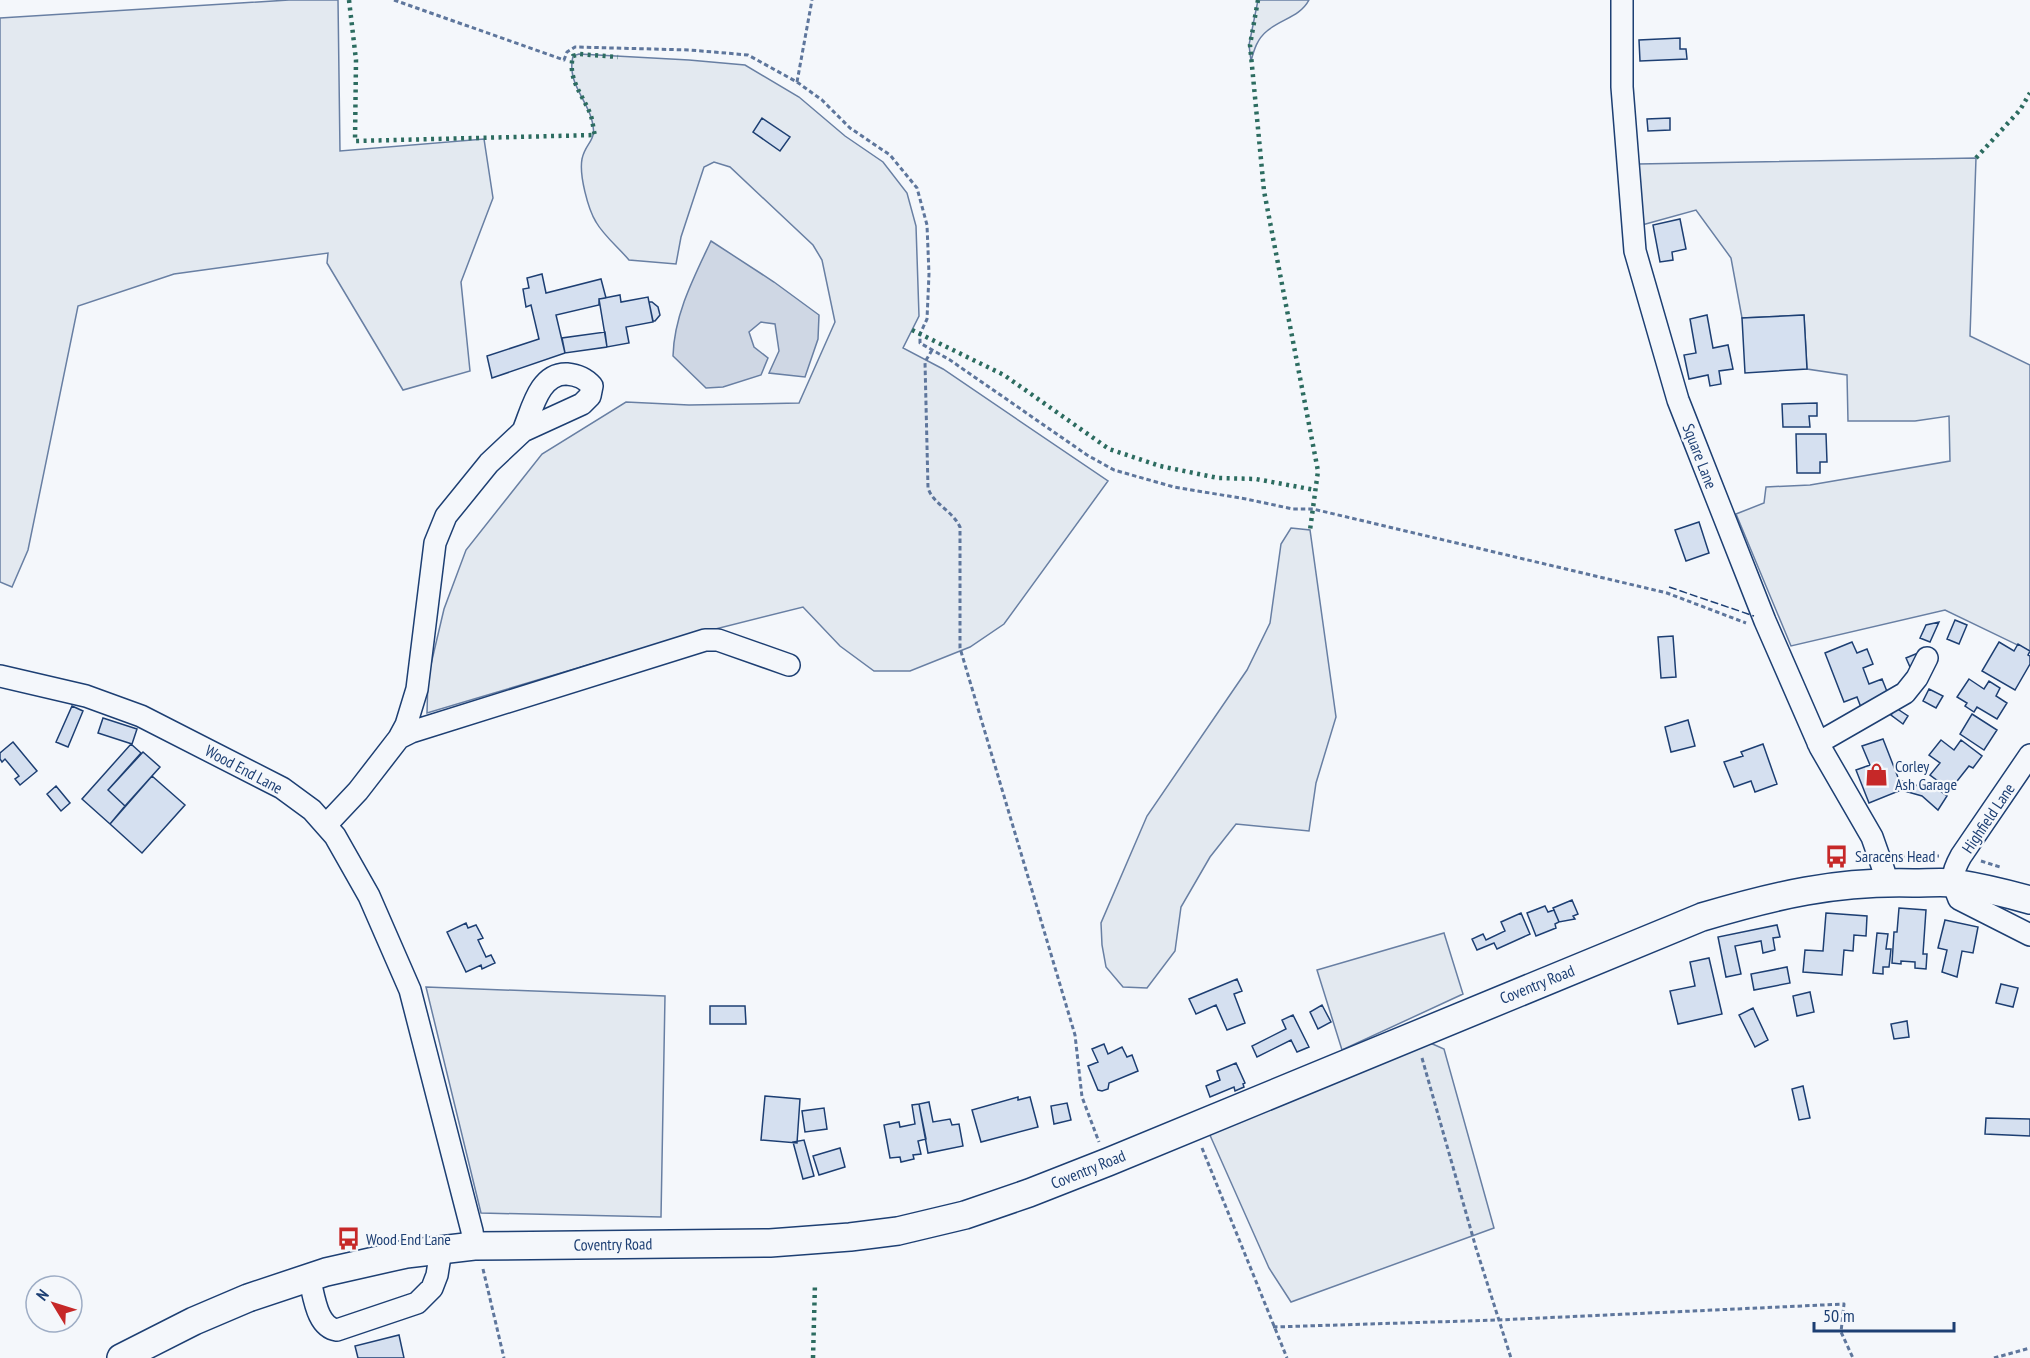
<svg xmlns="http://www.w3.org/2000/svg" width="2030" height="1358" font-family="'PT Sans Narrow',sans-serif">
<rect width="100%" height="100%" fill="#f4f7fb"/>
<path fill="#e3e9f0" stroke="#687fa3" stroke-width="1.5" d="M289 0H338L340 151 484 139 493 198 461 282 470 371 403 390 327 263 328 253 174 274 78 306 28 550 12 587 0 582V18Z
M1258 0H1309C1300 17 1281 19 1267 31 1257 39 1254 50 1251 61L1249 45Z
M579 54 689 60 745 65 799 97 845 136 883 162 907 193 916 226 919 316 903 348 943 369 1108 481 1004 624 970 647 910 671H874L840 646 803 607 668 641 427 713 428 677 444 609 466 550 542 454 626 402 689 405 799 403 835 322 822 260 813 245 730 167 714 162 704 167 681 237 676 264 629 260C619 248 604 236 596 222 588 209 579 175 582 159 586 140 599 142 591 117 584 96 567 81 573 56Z
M1976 158 1970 336 2030 365V651L1945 610 1791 646 1736 514 1764 503 1766 487 1810 485 1950 461 1949 416 1915 421H1848L1847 375 1807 369 1804 315 1742 318 1731 258 1696 210 1642 225 1638 164Z
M1291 528 1310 530 1336 717 1316 783 1309 831 1236 824 1210 857 1181 907 1175 951 1147 988 1123 987 1106 967 1102 945 1101 923 1147 816 1247 670 1270 623 1281 544Z
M1444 933 1463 994 1342 1050 1317 970Z
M426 987 665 996 661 1217 481 1213Z
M1428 1042 1444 1049 1494 1228 1291 1302 1269 1268 1209 1133Z"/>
<path fill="#cfd7e4" stroke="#687fa3" stroke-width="1.5" d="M711 241 774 282 819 315 818 339 805 377 769 373 779 351 775 324 761 322 749 332 754 347 768 358 761 375 723 387 706 388 673 356C674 315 694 277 711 241Z"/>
<path fill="#d5e0f0" stroke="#1d3f73" stroke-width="1.5" d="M1680 38V49H1686L1687 59 1640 61 1639 40Z
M762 118 790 137 780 151 753 132Z
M1670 118V130L1648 131 1647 119Z
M1680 219 1686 249 1672 252 1673 260 1660 262 1653 225Z
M542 274 546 293 601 279 606 298 599 299V305L556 315 565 353 492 378 487 356 539 339 531 305 526 307 523 289 529 288 527 278Z
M620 295 621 302 648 297 653 322 626 327 629 343 607 347 599 299Z
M649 302H652L658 307 660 315 655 321H653Z
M1707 315 1713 348 1728 345 1733 369 1719 371 1721 384 1710 386 1708 375 1689 379 1684 355 1696 353 1690 319Z
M1804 315 1807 369 1745 373 1742 318Z
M605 332 607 347 565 353 562 338Z
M1817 403V416H1809L1810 427H1783L1782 404Z
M1796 434H1826L1827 462H1820V473H1797Z
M1699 522 1709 553 1686 561 1675 530Z
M1955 620 1967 625 1959 644 1947 639Z
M1939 622 1930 642 1920 638 1926 625Z
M1673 636 1676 677 1661 678 1658 637Z
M1852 642 1857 653 1867 649 1873 664 1863 668 1869 684 1882 679 1890 699 1862 710 1857 697 1844 702 1825 653Z
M1999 642 2014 651 2018 644 2030 651 2028 655 2030 656V664L2015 690 1982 671Z
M1918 653 1922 662 1910 667 1906 658Z
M1969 679 1984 689 1989 681 2000 688 1996 696 2007 703 1997 719 1977 707 1974 712 1965 706 1967 703 1957 697Z
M1929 689 1943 696 1936 708 1923 701Z
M72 706 83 711 68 747 56 742Z
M1896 708 1908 716 1903 724 1891 715Z
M1972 714 1997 730 1984 750 1960 734Z
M103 718 137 729 132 744 98 733Z
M1688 720 1695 746 1671 752 1665 727Z
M1883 739 1899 780 1922 787 1926 781 1947 796 1938 810 1922 796 1901 790 1869 803 1856 770 1870 765 1862 746Z
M1941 740 1954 750 1961 740 1982 756 1973 768 1969 766 1950 790 1930 775 1940 763 1929 755Z
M13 742 37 771 20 785 15 779 19 776 5 759 2 762 0 759V753Z
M131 744 141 753 108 790 125 806 110 824 82 799Z
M1763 744 1777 784 1755 792 1751 781 1734 787 1724 762 1743 756 1741 752Z
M143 752 160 767 125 806 108 790Z
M152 776 185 805 142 853 110 824Z
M56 786 70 803 61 811 47 794Z
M1572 900 1578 914 1573 916 1575 919 1559 922 1553 908Z
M1545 906 1548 912 1554 910 1559 922 1555 924 1556 928 1536 936 1527 913Z
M1899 908 1926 910 1923 954H1927L1926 969 1915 968V962L1901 961V964L1892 963 1894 932H1897Z
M1521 913 1530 934 1497 949 1494 943 1477 950 1472 939 1483 934 1486 940 1505 931 1501 922Z
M1826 913 1867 916 1866 936 1854 935 1853 951 1844 950 1842 975 1803 972 1805 950 1823 951Z
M1945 920 1978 927 1973 953 1962 951 1957 977 1942 972 1947 950 1938 948Z
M466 923 468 928 476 925 483 938 478 940 486 957 491 955 495 963 482 969 481 965 466 972 447 932Z
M1777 925 1780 937 1773 938 1775 950 1763 953 1761 941 1735 946 1741 974 1726 977 1718 937Z
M1877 933 1888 934 1886 949H1891L1889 967H1883V974L1873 973Z
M1709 958 1722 1014 1678 1024 1670 991 1695 986 1690 962Z
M1787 967 1790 983 1754 990 1751 974Z
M1237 979 1242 991 1234 994 1245 1023 1227 1030 1216 1005 1196 1014 1189 999Z
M2001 984 2018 988 2013 1007 1996 1003Z
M1810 992 1814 1012 1797 1016 1793 996Z
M1322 1005 1331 1022 1318 1029 1310 1012Z
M710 1006H745L746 1024H710Z
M1753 1008 1768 1040 1755 1047 1739 1015Z
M1293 1015 1309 1047 1297 1052 1291 1040 1257 1057 1252 1046 1286 1029 1282 1020Z
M1907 1021 1909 1037 1894 1039 1891 1024Z
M1104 1044 1108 1054 1122 1047 1127 1057 1132 1055 1138 1071 1109 1083 1108 1089 1102 1091 1098 1090 1088 1066 1098 1062 1092 1049Z
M1236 1063 1245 1083 1243 1084 1244 1087 1235 1091 1234 1087 1210 1097 1206 1086 1220 1080 1217 1071Z
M1803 1086 1810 1118 1799 1120 1792 1089Z
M765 1096 800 1099 797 1143 761 1140Z
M1018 1097V1100L1030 1097 1038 1127 981 1142 972 1110Z
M929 1102 933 1122 950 1119 952 1125 959 1124 963 1146 928 1153 919 1104Z
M1067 1103 1071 1120 1054 1124 1051 1106Z
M919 1104 926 1139 918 1141 921 1154 913 1155 914 1159 901 1162 900 1157 890 1158 884 1125 899 1122 900 1127 915 1124 912 1105Z
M824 1108 827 1129 805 1132 802 1111Z
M1986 1118 2030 1119V1136L1985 1134Z
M804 1140 814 1176 803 1179 793 1142Z
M840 1148 845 1167 819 1175 813 1156Z
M399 1335 404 1358H358L355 1346Z"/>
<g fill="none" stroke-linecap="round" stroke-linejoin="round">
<defs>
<path id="minor" d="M1622 0V87L1635 251 1678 400 1765 621 1820 747 1872 837 1884 871 1886 882
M0 676 86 696 141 716 282 788 312 810 335 836 369 896 410 990 472 1231 474 1246
M399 738 411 732 705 640H718L789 665
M1818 743 1905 693 1917 678 1927 658
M2030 755 1961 856C1951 874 1951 880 1959 899L2030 935
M326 825 358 791 399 738 406 725 417 689 435 543 446 516 489 463 523 431 582 404 590 396 592 386C585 378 578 375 567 374 539 373 532 410 523 431
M309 1277C314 1294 316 1327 337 1330L417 1303 432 1288 437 1275 441 1250"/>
<path id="major" d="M121 1358 194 1321 248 1298 326 1272 406 1254 474 1246 770 1243 850 1237 898 1231 965 1215 1029 1193 1108 1162 1702 917C1776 895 1836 881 1913 883 1927 883 1941 882 1954 883 1980 887 2005 893 2030 900"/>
</defs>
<use href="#minor" stroke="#1d3f73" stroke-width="24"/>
<use href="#major" stroke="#1d3f73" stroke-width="30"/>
<path stroke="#5e769c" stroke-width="3" stroke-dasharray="4.5 3" stroke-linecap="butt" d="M394 0 564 60 567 52 575 47 690 50 748 55 797 82 822 100 850 128 890 155 917 188 927 225 929 274 927 319 920 334V343L950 360 1087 455 1114 470 1174 487 1246 499 1293 509H1313L1667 593 1746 623
M797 82 812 0
M932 350 925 362 928 488C933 504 952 510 960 527V648L1075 1035 1082 1097 1099 1142
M1900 856H1939
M1981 861 2000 867
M1422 1058 1476 1248 1511 1358
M1202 1148 1287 1358
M483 1269 504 1358
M1273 1327 1498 1320 1844 1304 1841 1332 1853 1358
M1994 1358 2030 1348"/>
<use href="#minor" stroke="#f4f7fb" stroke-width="21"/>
<use href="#major" stroke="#f4f7fb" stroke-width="27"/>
<path stroke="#2c6c60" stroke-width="4.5" stroke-dasharray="3 4.5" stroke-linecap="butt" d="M349 0 356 60 355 141 595 135C593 129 593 122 591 116 584 96 567 80 573 56L579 54 618 57
M1258 0 1250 45 1264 191 1318 471 1310 530
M1976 158 2020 110 2030 93
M912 330 1004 375 1109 449 1160 466 1218 478 1256 479 1315 490
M813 1358 815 1283"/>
<path stroke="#1d3f73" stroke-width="1.5" stroke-dasharray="8 3" stroke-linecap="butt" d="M1669 587 1754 616"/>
</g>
<defs>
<symbol id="shop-bare" viewBox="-9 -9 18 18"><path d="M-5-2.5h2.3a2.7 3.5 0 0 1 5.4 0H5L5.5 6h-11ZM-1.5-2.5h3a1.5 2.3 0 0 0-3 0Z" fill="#c62828" stroke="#f4f7fb" stroke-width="2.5" paint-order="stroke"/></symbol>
<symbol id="bus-bare" viewBox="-9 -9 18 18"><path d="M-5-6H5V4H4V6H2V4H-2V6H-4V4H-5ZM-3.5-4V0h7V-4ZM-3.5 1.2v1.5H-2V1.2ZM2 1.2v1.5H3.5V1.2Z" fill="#c62828" stroke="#f4f7fb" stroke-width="2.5" paint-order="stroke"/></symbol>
</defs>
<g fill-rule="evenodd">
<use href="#shop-bare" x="1860" y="758" width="33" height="33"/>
<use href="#bus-bare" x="1820" y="840" width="33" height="33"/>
<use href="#bus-bare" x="332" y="1222" width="33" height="33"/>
</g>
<g text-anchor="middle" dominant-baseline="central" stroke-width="4.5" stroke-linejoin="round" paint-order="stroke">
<g font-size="16" fill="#1d3f73" stroke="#f4f7fb">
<text transform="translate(1700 456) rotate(69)">Square Lane</text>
<text transform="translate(244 769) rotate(28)">Wood End Lane</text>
<text transform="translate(1988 818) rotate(-56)">Highfield Lane</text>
<text transform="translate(1537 984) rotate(-22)">Coventry Road</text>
<text transform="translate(1088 1169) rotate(-22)">Coventry Road</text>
<text transform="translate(613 1244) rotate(-1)">Coventry Road</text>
</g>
<g font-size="16" fill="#1d3f73" stroke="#f4f7fb" text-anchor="start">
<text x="1895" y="766">Corley<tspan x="1895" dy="18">Ash Garage</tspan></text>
<text x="1855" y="856">Saracens Head</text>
<text x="366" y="1239">Wood End Lane</text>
</g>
</g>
<g transform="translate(54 1304) rotate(308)"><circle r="28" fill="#f4f7fb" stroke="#9eadc5" stroke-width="1.5"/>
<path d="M0-4.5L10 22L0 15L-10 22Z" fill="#c62828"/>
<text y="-9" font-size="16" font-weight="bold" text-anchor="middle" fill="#1d3f73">N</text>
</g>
<path d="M1814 1322v9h140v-9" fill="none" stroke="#1d3f73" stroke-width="3"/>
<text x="1823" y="1322" font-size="18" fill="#1d3f73" stroke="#f4f7fb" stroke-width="4.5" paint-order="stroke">50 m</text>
</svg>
